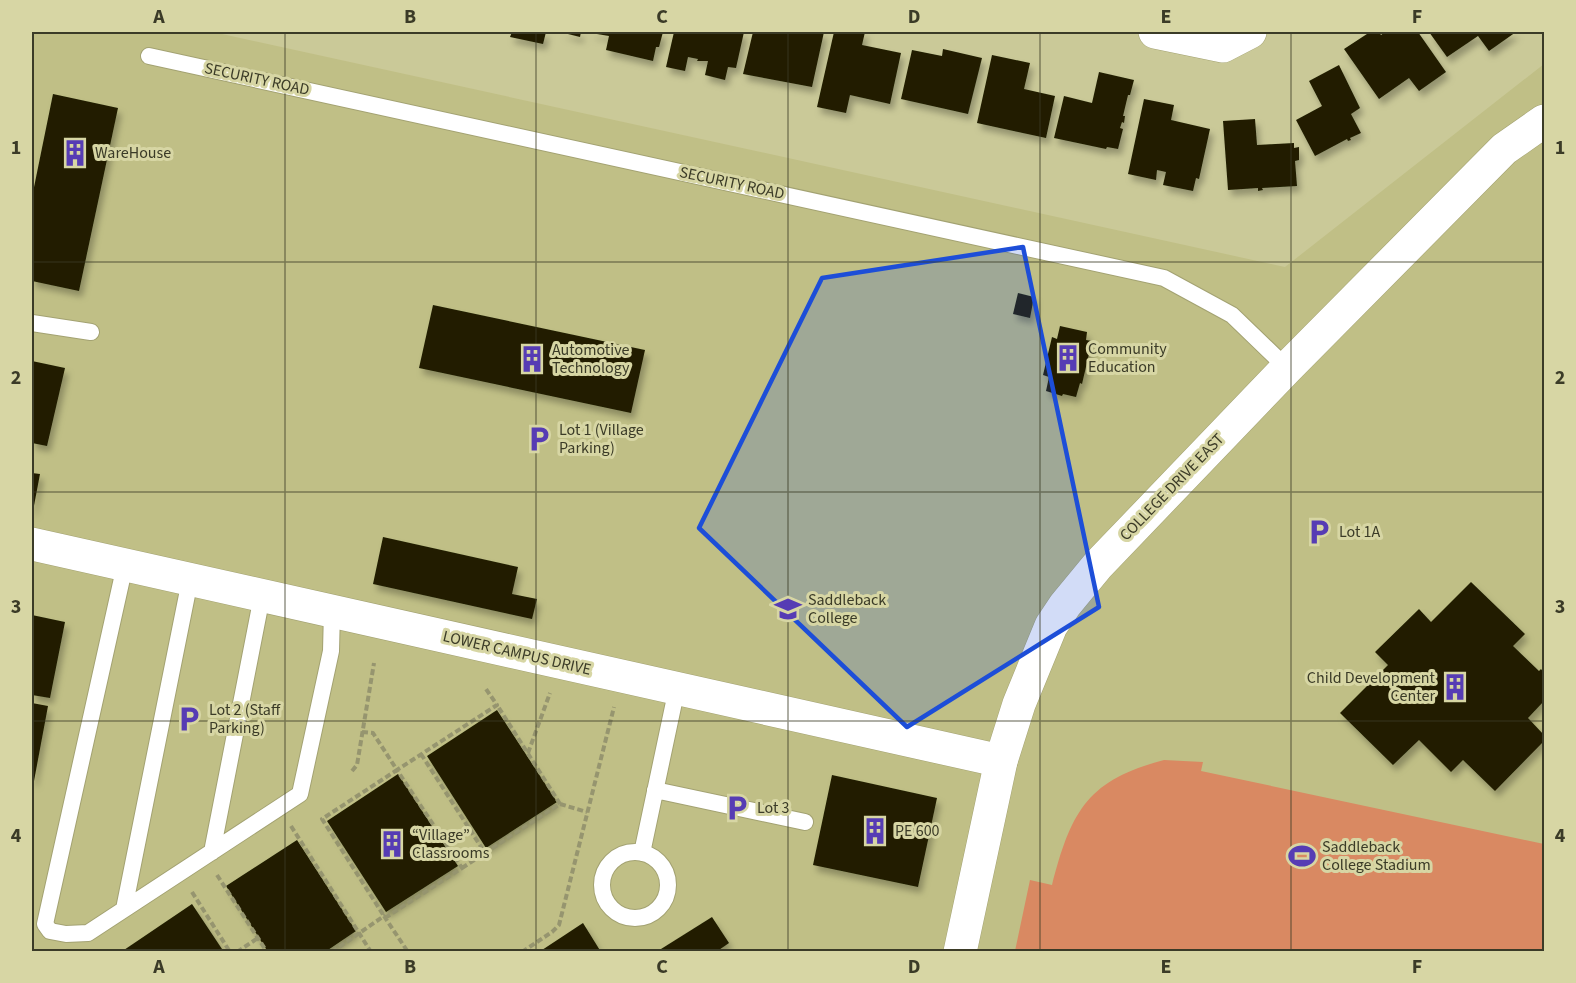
<svg xmlns="http://www.w3.org/2000/svg" width="1576" height="983" font-family="'Source Sans 3',sans-serif">
<defs>
<filter id="shadow"><feDropShadow dx="3.5" dy="6" stdDeviation="3" flood-color="#0004"/></filter>
</defs>
<rect width="100%" height="100%" fill="#cac998"/>
<path fill="#c0bf86" d="M32 32H213L1285 267 1544 64V951H32Z"/>
<path fill="#d98962" d="M1164 760 1203 762 1201 771 1544 844V951H1015L1030 880 1052 885C1071 812 1087 780 1164 760Z"/>
<path fill="#201f00" filter="url(#shadow)" d="M512 32H546L543 44 510 37Z
M560 32H581L580 37Z
M674 32H744L736 68 728 67 725 80 705 75 708 61H697L698 59 688 57 685 71 666 67Z
M753 32H824L812 87 743 74Z
M834 32H865L862 45 901 53 890 104 850 95 846 113 817 107Z
M1370 32H1379L1381 35 1385 32H1418L1446 72 1419 91 1409 78 1379 99 1344 49Z
M1429 32H1516L1489 51 1478 36 1447 57Z
M591 33V32H663L659 47H656L653 61 606 50 609 36Z
M943 49 982 58 968 114 901 99 912 50 942 56Z
M992 55 1030 63 1024 89 1055 96 1046 138 977 123Z
M1339 65 1360 108 1351 114 1361 133 1350 138 1351 140 1348 141 1347 139 1315 156 1296 120 1322 106 1309 81Z
M1099 72 1134 80 1130 95H1128L1123 116H1125L1124 123 1122 122 1120 128 1123 129 1118 149 1107 147 1106 149 1054 138 1064 96 1092 103Z
M53 94 118 108 79 291 32 281V197Z
M1144 99 1174 105 1171 120 1210 129 1199 179 1196 178 1193 191 1163 185 1166 172 1157 170 1156 180 1128 174Z
M1255 119 1257 145 1294 143V148L1299 147V160L1295 161 1297 186 1262 188 1263 190 1258 191V188L1228 190 1223 121Z
M1018 293 1034 297 1030 318 1013 314Z
M433 305 645 350 631 413 419 368Z
M1060 326 1087 332 1086 340 1092 341 1082 384 1080 383 1076 397 1063 394 1062 396 1046 391 1049 377 1043 375 1052 337 1057 339Z
M32 361 65 368 47 446 32 443Z
M32 473 40 474 33 511H32Z
M383 537 518 567 512 594 537 599 532 619 373 584Z
M1471 582 1525 634 1513 646 1539 671 1541 669 1544 673V701L1528 718 1544 735V741L1495 791 1463 760 1451 772 1419 740 1393 765 1340 713 1388 665 1375 652 1419 609 1431 622Z
M32 615 65 622 50 698 32 695Z
M32 703 48 706 34 781H32Z
M497 710 557 802 486 848 427 756Z
M398 774 458 866 386 912 327 821Z
M832 775 937 798 918 887 813 865Z
M297 840 356 931 325 952H268L226 886Z
M192 904 224 952H121Z
M712 917 729 943 716 952H663L661 949Z
M583 923 601 952H539Z"/>
<g fill="none" stroke-linecap="round" stroke-linejoin="round">
<defs>
<path id="service" d="M149 56 1164 278 1232 315 1287 368
M32 323 91 332
M125 565 45 924 50 931 66 934 88 933 300 794 331 651 332 611
M655 790 805 822
M602 885a33 33 0 1 1 66 0a33 33 0 1 1-66 0Z
M212 852 262 596
M642 853 677 688
M124 909 190 580"/>
<path id="minor" d="M1155 32 1223 46 1250 32
M32 544 1001 761"/>
<path id="tertiary" d="M960 952 1001 761 1019 704 1051 626 1065 605 1098 565 1287 368 1504 149 1544 121"/>
</defs>
<use href="#service" stroke="#a3a272" stroke-width="18"/>
<use href="#minor" stroke="#a3a272" stroke-width="34"/>
<use href="#tertiary" stroke="#a3a272" stroke-width="34"/>
<path stroke="#96956f" stroke-width="4" stroke-dasharray="6 3" stroke-linecap="butt" d="M362 732 373 733 397 770 322 819 384 916
M528 753 550 693
M421 754 485 853
M352 771 357 765 374 663
M560 804 587 812
M291 826 371 952
M462 868 560 804 497 705
M217 875 267 952
M192 892 230 952
M385 918 462 868 397 770 497 705 486 689
M237 952 258 938
M332 952 384 916 408 952
M522 952 552 932 559 925 614 707"/>
<use href="#service" stroke="#fff" stroke-width="16"/>
<use href="#minor" stroke="#fff" stroke-width="33"/>
<use href="#tertiary" stroke="#fff" stroke-width="33"/>
</g>
<path fill="#1d4ed8" fill-opacity="0.2" stroke="#1d4ed8" stroke-width="4.5" stroke-linejoin="round" d="M1023 247 1099 607 907 727 699 528 822 278Z"/>
<path fill="none" stroke="#3b3b27" stroke-width="1.5" stroke-opacity="0.55" d="M285 32V952M536 32V952M788 32V952M1040 32V952M1291 32V952M32 262H1544M32 492H1544M32 721H1544"/>
<defs>
<symbol id="building-bare" viewBox="-9 -9 18 18"><path d="M-4-6H4V6H1V3H-1V6H-4ZM-2.5-4.3h1.7v1.8h-1.7ZM.8-4.3h1.7v1.8H.8ZM-2.5-1h1.7V.8h-1.7ZM.8-1h1.7V.8H.8Z" fill="#563cb4" stroke="#d7d6a4" stroke-width="2.5" paint-order="stroke"/></symbol>
<symbol id="parking-bare" viewBox="-9 -9 18 18"><path d="M-3.5-5.5H1a3.5 3.5 0 0 1 0 7H-1V5.5H-3.5ZM-1-3.4V-.6H.8a1.4 1.4 0 0 0 0-2.8Z" fill="#563cb4" stroke="#d7d6a4" stroke-width="2.5" paint-order="stroke"/></symbol>
<symbol id="university-bare" viewBox="-9 -9 18 18"><path d="M0-5L7-2L0 1L-7-2ZM-4 1L0 2.5L4 1V4Q0 6-4 4Z" fill="#563cb4" stroke="#d7d6a4" stroke-width="2.5" paint-order="stroke"/></symbol>
<symbol id="stadium-bare" viewBox="-9 -9 18 18"><path d="M0-5a6.5 5 0 1 0 0 10a6.5 5 0 1 0 0-10ZM-3.5-1.8h7v3.6h-7Z" fill="#563cb4" stroke="#d7d6a4" stroke-width="2.5" paint-order="stroke"/></symbol>
</defs>
<g fill-rule="evenodd">
<use href="#building-bare" x="56" y="134" width="38" height="38"/>
<use href="#building-bare" x="1049" y="339" width="38" height="38"/>
<use href="#building-bare" x="513" y="340" width="38" height="38"/>
<use href="#parking-bare" x="520" y="420" width="38" height="38"/>
<use href="#parking-bare" x="1300" y="513" width="38" height="38"/>
<use href="#university-bare" x="769" y="590" width="38" height="38"/>
<use href="#building-bare" x="1436" y="668" width="38" height="38"/>
<use href="#parking-bare" x="170" y="700" width="38" height="38"/>
<use href="#parking-bare" x="718" y="789" width="38" height="38"/>
<use href="#building-bare" x="856" y="812" width="38" height="38"/>
<use href="#building-bare" x="373" y="825" width="38" height="38"/>
<use href="#stadium-bare" x="1283" y="837" width="38" height="38"/>
</g>
<g text-anchor="middle" dominant-baseline="central" stroke-width="6" stroke-linejoin="round" paint-order="stroke">
<g font-size="16" fill="#3b3b27" stroke="#d7d6a4">
<text transform="translate(257 79) rotate(12)">SECURITY ROAD</text>
<text transform="translate(732 183) rotate(12)">SECURITY ROAD</text>
<text transform="translate(1172 487) rotate(-46)">COLLEGE DRIVE EAST</text>
<text transform="translate(517 653) rotate(13)">LOWER CAMPUS DRIVE</text>
</g>
<g font-size="16" fill="#3b3b27" stroke="#d7d6a4" text-anchor="start">
<text x="95" y="153">WareHouse</text>
<text x="1088" y="349">Community<tspan x="1088" dy="18">Education</tspan></text>
<text x="552" y="350">Automotive<tspan x="552" dy="18">Technology</tspan></text>
<text x="559" y="430">Lot 1 (Village<tspan x="559" dy="18">Parking)</tspan></text>
<text x="1339" y="532">Lot 1A</text>
<text x="808" y="600">Saddleback<tspan x="808" dy="18">College</tspan></text>
<text x="1435" y="678" text-anchor="end">Child Development<tspan x="1435" dy="18">Center</tspan></text>
<text x="209" y="710">Lot 2 (Staff<tspan x="209" dy="18">Parking)</tspan></text>
<text x="757" y="808">Lot 3</text>
<text x="895" y="831">PE 600</text>
<text x="412" y="835">“Village”<tspan x="412" dy="18">Classrooms</tspan></text>
<text x="1322" y="847">Saddleback<tspan x="1322" dy="18">College Stadium</tspan></text>
</g>
</g>
<rect width="1576" height="983" fill="none" stroke="#d7d6a4" stroke-width="66"/>
<rect x="33" y="33" width="1510" height="917" fill="none" stroke="#3b3b27" stroke-width="2"/>
<g font-size="20" text-anchor="middle" font-weight="bold" fill="#3b3b27">
<text x="159" y="23">A</text>
<text x="410" y="23">B</text>
<text x="662" y="23">C</text>
<text x="914" y="23">D</text>
<text x="1166" y="23">E</text>
<text x="1417" y="23">F</text>
<text x="16" y="154">1</text>
<text x="1560" y="154">1</text>
<text x="16" y="384">2</text>
<text x="1560" y="384">2</text>
<text x="16" y="613">3</text>
<text x="1560" y="613">3</text>
<text x="16" y="842">4</text>
<text x="1560" y="842">4</text>
<text x="159" y="973">A</text>
<text x="410" y="973">B</text>
<text x="662" y="973">C</text>
<text x="914" y="973">D</text>
<text x="1166" y="973">E</text>
<text x="1417" y="973">F</text>
</g>
</svg>
